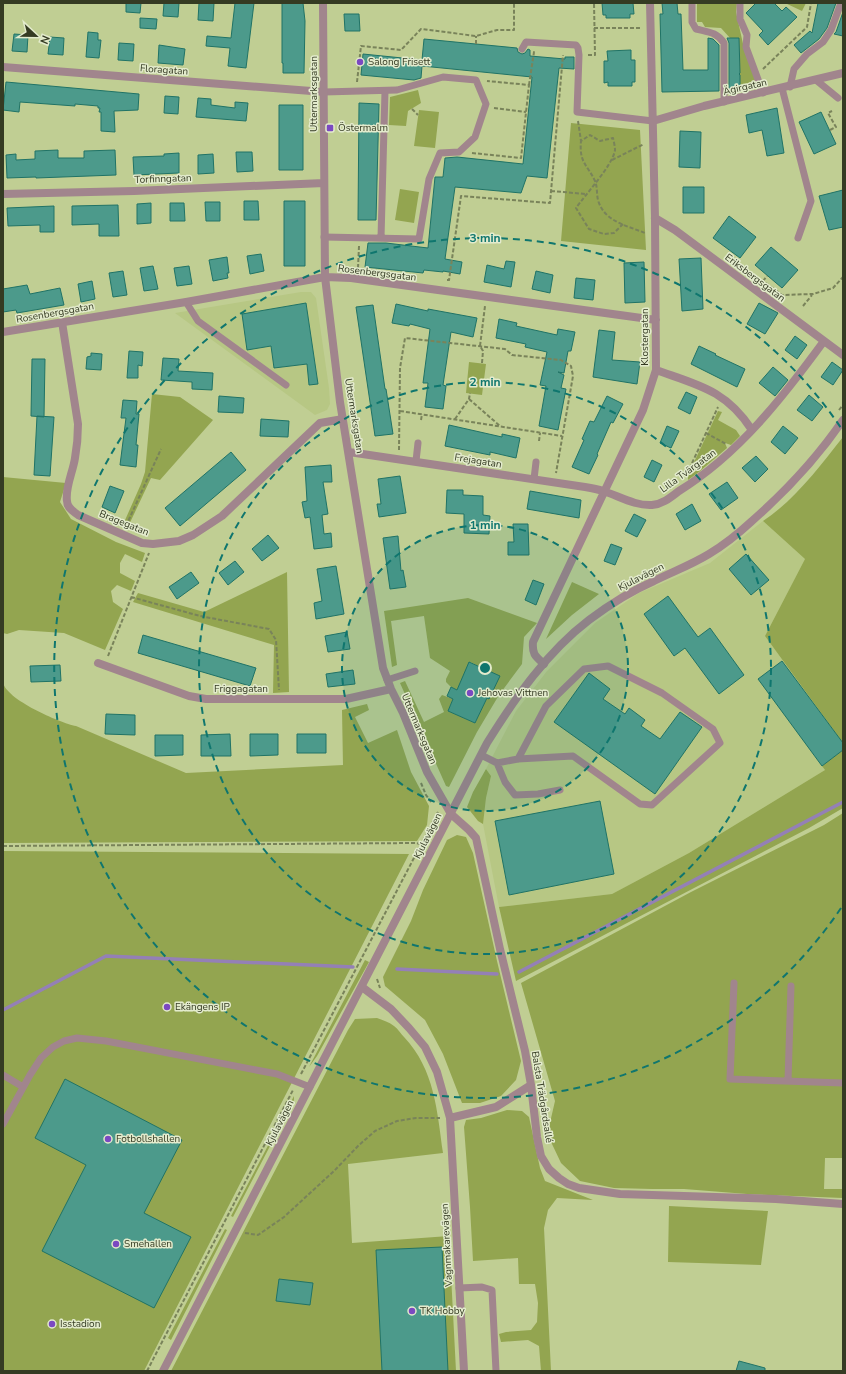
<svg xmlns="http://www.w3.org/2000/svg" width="846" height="1374" font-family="'Nunito Sans',sans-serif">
<rect width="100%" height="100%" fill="#c0ce93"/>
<path fill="#b7c784" d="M301 292H311L316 298 329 388 330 404 327 410 315 415 175 313Z
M763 521 805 559 765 636 843 743V750L822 766 825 770 689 853 612 894 499 907 483 824 486 798 491 776 486 769 516 711 547 671 595 623 639 593 710 563Z"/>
<path fill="#93a550" d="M697 3H737L736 12 745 53 755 78 757 88 731 93V91H740L739 38H730L721 28 705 27 702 22H697Z
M785 3H806L802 11Z
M418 90 421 103 408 111 406 126 389 125 390 97Z
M419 110 439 112 435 148 414 146Z
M571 123 640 130 646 250 561 241Z
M400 189 419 192 414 223 395 220Z
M469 362 486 364 482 395 466 393Z
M152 394 180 397 213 420 160 480 151 478 127 529 122 527 141 484 145 472Z
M718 411 722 412 718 420 736 430 740 436 731 445 725 443 727 448 699 472 688 480V475Z
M843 437V743L765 636 805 559 763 521C796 499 819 467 843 437Z
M3 477 66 483 60 502 71 519 116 542 145 553 142 562 125 554 120 563V573L135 581 131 591 117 585 111 591 113 602 123 609 105 650 64 633 19 630 7 634 3 633Z
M287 572 289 692 273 693 274 645 133 602 138 593 204 612Z
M572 582 599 594 572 615 546 639Z
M468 598 537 623 524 637 522 664 499 695 477 732 449 787 446 786 400 683 405 681 424 722 444 712 439 699 442 695 453 699 448 711 475 723 487 698H489L499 676 470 662 457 690 451 687 446 682V679L450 671 430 658 424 616 391 621 397 665 392 667 384 611Z
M3 682C5 699 60 723 76 726L186 773 343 765 342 710 367 704 369 710 355 717 368 743 397 730 411 772 429 806 427 825 417 841 3 843Z
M843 750V808L809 828 516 981 499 907 612 894 689 853 825 770 822 766Z
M486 769 491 776 486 798 483 824 478 821 467 807 473 792Z
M843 813V1158H825L824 1189H843V1198L747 1194 684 1189H652L614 1188 580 1181 561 1163 552 1144 549 1127 555 1101 521 983 691 892 824 825Z
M457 835 466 837 473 853 497 961 521 1061 516 1080 501 1096 480 1103H462L443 1054 425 1020 385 986 383 977 411 921 423 890 447 840Z
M3 851 409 854 144 1371H3Z
M365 960 369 962 317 1056 309 1067Z
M377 1018C382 1020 389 1022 394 1026 398 1029 401 1034 404 1037 435 1070 437 1111 443 1153L348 1164 352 1243 449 1236 456 1371H171L348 1030 355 1019Z
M294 1096V1100L233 1217 231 1216Z
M507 1110 522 1111 529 1117 540 1168 545 1181 593 1200 557 1198 548 1210 544 1228 551 1371H541L539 1346 528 1340 501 1342 499 1334 506 1332 531 1330 537 1322 538 1303 535 1284H519L518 1258 473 1261 470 1207 464 1127 466 1120 481 1118Z
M669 1206 768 1211 761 1265 668 1262Z
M225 1229 227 1230 171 1340 168 1338Z"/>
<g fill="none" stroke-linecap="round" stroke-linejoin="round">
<path stroke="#9480b6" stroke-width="3.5" d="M397 969 497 974
M519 972 843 802
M3 1010 106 956 353 967"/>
</g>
<path fill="#4c9a8b" stroke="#207366" d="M126 3H141L140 13 126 12Z
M164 3H179L178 17 163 16Z
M199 3H214L213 21 198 20Z
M235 3H254L246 68 228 66 230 48 206 46 207 36 231 38Z
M282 3H303L305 21 304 73H283V63H282Z
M602 3H633L634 14H630V18H606V15H603Z
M662 3H677L678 14H681L683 70H708V38L713 39 719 45V91L662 92 660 14H663Z
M756 3H774L782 11 786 7 797 17 768 45 759 35 763 31 746 13Z
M818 3H836L827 28 819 39 801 53 794 45 810 31 812 33Z
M843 12V36L834 34 836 32Z
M344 14H359L360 31H345Z
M140 18 157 19 156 29 140 28Z
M88 32 98 33V40H101L99 58 86 57Z
M14 34 28 35 27 52 12 51Z
M50 37 64 38 63 55 48 54Z
M727 38H739L740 73 739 74 740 75V90L729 91V43Z
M424 39 517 48 518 52 522 54 525 53 528 49 530 50V56L565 59V57H574V69L559 68 547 178 527 176 521 193 455 187 445 259 462 262 460 274 443 271V272L424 270 423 273 365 267 368 243H386L428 248 435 177H443L445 158 457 157 523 164 532 77 422 66 421 78 414 80 361 75 363 54 422 60Z
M119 43 134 44 133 61 118 60Z
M159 45 185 49 183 65 158 63Z
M631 50V60H635V82H632V86H608V82L604 83V61H608L607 51Z
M6 82 139 94 138 110 114 111 115 132 101 131V112H99L100 108H98V106L75 104V106L20 102 19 112 3 110Z
M165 96 179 97 178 114 164 113Z
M198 98 211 99V105L235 108V102L248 103 246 121 196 117Z
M359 103 379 104 376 220H358Z
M279 105H303V170H279Z
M777 108 784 153 767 156 762 130 749 133 746 115Z
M821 112 836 144 814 154 799 122Z
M680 131 701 132 700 168 679 167Z
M58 150V158H84V151L115 150 116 175 36 178V177L7 178 6 155 16 154V160L35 159V151Z
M236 152H252L253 171 237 172Z
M179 153V173L134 175 133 157 164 156V154Z
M213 154 214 173 198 174V155Z
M683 187H704V213H683Z
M843 190V227L829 230 819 196Z
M244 201H258L259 220H244Z
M284 201H305V266H284Z
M205 202H220V221H206Z
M151 203V223L137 224V204Z
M170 203H184L185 221H170Z
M118 205 119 236H99V224L72 225V206Z
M54 206V232H40V225L8 226 7 208Z
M729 216 756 237 740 258 713 238Z
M771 247 798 270 782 288 755 265Z
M261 254 264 271 250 274 247 256Z
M227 257 229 273H227L228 278 213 281 209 260Z
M701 258 703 309 682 311 679 259Z
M506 261 515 262 511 287 484 282 487 265 504 269Z
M644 262 645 302 625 303 624 263Z
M153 266 158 289 144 291 140 268Z
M189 266 192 284 177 286 174 268Z
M123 271 127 295 113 297 109 273Z
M536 271 553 275 550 293 532 289Z
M576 278 595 280 593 300 574 298Z
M92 281 95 299 81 302 78 284Z
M27 285 30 294 60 288 64 305 17 313 16 310 3 312V289Z
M306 303 318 384 309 385 307 364 274 368 271 346 247 350 242 314Z
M759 303 778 313 765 334 747 324Z
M396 304 428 311V309L477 318 473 337 451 332 443 385 446 386 443 409 425 407 428 383H423L430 329 410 324 409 326 392 323Z
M373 305 385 389H386L393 434 375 436 356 307Z
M499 319 517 323 516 326 557 335 558 329 575 332 571 351H568L564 373 558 372 564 375 561 388 566 389 558 430 539 426 546 386 540 385 547 352 525 347 526 344 496 338Z
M599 330 615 332 612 360 640 362 637 384 593 377Z
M795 336 807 345 797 359 785 350Z
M699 346 716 354 715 355 745 369 737 387 691 364Z
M129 351 143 352 142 366 138 365V378H127Z
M91 353 102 354 101 370 86 369 87 357 91 356Z
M163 358 179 359 178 371 213 373 212 390 192 389V382L161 380Z
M32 359H45L44 417 31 416Z
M832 362 843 370 833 385 821 377Z
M773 367 788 380 775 396 759 383Z
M686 392 697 397 690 414 678 408Z
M809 395 823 407 812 421 797 410Z
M219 396 244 398 243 413 218 412Z
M607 396 623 404 613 423 611 422 597 454 598 455 589 474 572 467 584 440 582 439 590 421 594 422Z
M123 400 137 401 136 414H139L136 445H138L136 467 120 465 126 418H121Z
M37 416 54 417 50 476 34 475Z
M261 419 289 421 288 437 260 436Z
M449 425 502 437V434L520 438 516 458 490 452V455L445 446Z
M667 426 679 431 671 448 660 443Z
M783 426 798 438 785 454 771 442Z
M231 452 246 470 180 526 165 508Z
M756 456 768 469 755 482 742 468Z
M652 460 662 465 654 482 644 477Z
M331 465 332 482H323L328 514 322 515 324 534 331 533 332 547 314 549 310 517 305 518 302 502 307 501 305 467Z
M400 476 406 513 379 517 377 504H381L378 479Z
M727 482 738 498 721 510 709 494Z
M110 486 124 491 115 513 102 507Z
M447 490H463V495L483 496V515L490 516 489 534 464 533V514L446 513Z
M530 491 581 500 579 518 527 509Z
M692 504 701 521 685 530 676 514Z
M634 514 646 520 637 537 625 531Z
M513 524H528L529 555H508V542H514Z
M268 535 279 548 262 561 252 549Z
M398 536 401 571 403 570 406 587 390 589 383 538Z
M611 544 622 548 615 565 604 561Z
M746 554 769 580 751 595 729 569Z
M235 561 244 572 228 585 219 573Z
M336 566 344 614 316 619 314 603 322 601 317 569Z
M191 572 199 583 177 599 169 587Z
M533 580 544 584 536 605 525 600Z
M668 596 698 637 710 628 744 675 719 694 685 648 674 656 644 614Z
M347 632 350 649 328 652 325 636Z
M143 635 256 668 250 686 138 653Z
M782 661 843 743V750L822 766 758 679Z
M469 662 500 676 489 699 487 698 475 723 448 711 453 699 447 696 451 687 457 690Z
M60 665 61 681 31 682 30 666Z
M353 670 355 684 328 687 326 674Z
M589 673 610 689 603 699 625 714 629 708 645 720 641 726 660 739 680 712 702 727 655 794 554 722Z
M106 714 135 715V735L105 734Z
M230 734 231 756H201V735Z
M250 734H278V755L250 756Z
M297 734H326V753H297Z
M155 735H183V755L155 756Z
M600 801 614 874 509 895 495 821Z
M65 1079 182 1140 144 1213 191 1237 154 1308 42 1251 86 1165 35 1138Z
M442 1247 448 1371H382L376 1250Z
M279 1279 313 1283 310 1305 276 1301Z
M739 1361 765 1368V1371H736Z"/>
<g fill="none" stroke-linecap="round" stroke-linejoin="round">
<path stroke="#79835a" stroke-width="2" stroke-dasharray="4 2" stroke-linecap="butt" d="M594 28H641
M476 44V36
M588 55H595L594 3
M763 69 807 27 811 3
M357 82 361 46 401 50 421 29 476 36 497 30H514V3
M529 85 534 52H535
M494 108 526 112
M412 109 418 115
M578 121 581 141
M830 130 836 127 828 113 832 111
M472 153 521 158 529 85 487 81
M612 160 644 144
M551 191 586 194
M623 224 614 233 604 234 589 229 576 208C585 195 613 165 615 150 615 147 614 142 613 138L600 141 590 135 581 141C579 163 587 164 595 181 598 188 596 196 599 203 606 222 628 226 645 233
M359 246 358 268 359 269
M447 280H449L461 196 550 203 563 55
M763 281 767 276
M761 283 763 281 782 295 813 294 833 288 843 277
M803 306 812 295
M482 363 483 351 480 346 485 306
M469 399 500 426
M839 410 843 405
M400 411 562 436
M455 419 469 399 470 393
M421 420 422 414
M706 433 726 444
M539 441 540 433
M399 450 400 368 405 338 505 349 512 355 561 360 571 366 573 376 556 473
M687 474 718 407
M126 526 161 449
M3 535V548
M622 585 659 566
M131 597 200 616 269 629 276 640 279 690
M108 656 149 553
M421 783 426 795 431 802
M3 846 416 843 421 844
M377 979 380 988
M301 1074 438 812
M245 1233 258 1235 284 1217 334 1171 358 1146 375 1131 397 1121 416 1118H440
M147 1371 293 1090"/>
<path stroke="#a1858d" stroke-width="7" d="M692 3V22L696 29C708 32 717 32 724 43V102
M740 3V19L747 35 746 47 763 93
M522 49 526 42 576 45 578 48 579 55 577 112 653 121
M816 80 838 98
M790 87 794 69 807 54 823 42 831 30 841 3
M782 88 811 201 798 238
M324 92 397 90 443 77 476 80 486 104 475 137 459 152 440 153 429 179 419 239 324 237
M381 238 385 91
M186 302 198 321 286 385
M416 461 418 443
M534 479 536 462
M387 680 415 671
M481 755 497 763 505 782 515 795 538 794 560 790
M497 763 518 759 573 756 640 804 652 805 720 743 713 729 662 693 608 666 584 669 546 706 518 759
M734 983 730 1079 843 1083
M3 1075 23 1087
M788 1081 791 986
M3 1124 30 1075 41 1058 53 1047 64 1041 77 1038 106 1041 277 1074 310 1087
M459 1288 482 1287 492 1290 496 1371"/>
<path stroke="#a1858d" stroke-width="8" d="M323 3 325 277 340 402 383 668 391 689 403 713 427 772 451 814 469 830 476 838 500 949 525 1051 531 1085 537 1137 541 1156 549 1169 559 1178 568 1184 579 1188 620 1194 776 1199 843 1204
M3 67 324 92
M653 121 704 106 843 73
M3 194 134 191 324 183
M655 218 675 230 843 355
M62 322 78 424C78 435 77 447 75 458 73 472 65 487 67 501 67 508 73 511 78 515L142 543 153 544 179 541 193 535 222 516 320 423 343 419
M3 332 186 302 325 277 351 278 656 320
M656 370C698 385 726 390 752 430
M349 452 585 487C591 488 597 489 603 491 619 496 635 506 652 505 663 504 671 497 679 491 739 454 783 397 824 341
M98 663 189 696 206 699H346L391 689
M544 664C535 656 532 654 533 642L643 410 656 370 655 218 650 3
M362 987 391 1009 409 1028 425 1047 437 1072 450 1118 464 1371
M450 1118 496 1107 531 1085"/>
<path stroke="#a1858d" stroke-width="8" d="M163 1371 487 743C515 698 547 652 589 620 609 605 631 591 654 581 672 572 691 565 709 554 724 545 739 533 752 521 786 491 817 458 843 420"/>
</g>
<circle cx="485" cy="668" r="143" fill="#0f766e" fill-opacity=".12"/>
<g fill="none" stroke="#0f766e" stroke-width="2" stroke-dasharray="7 5">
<circle cx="485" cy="668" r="143"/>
<circle cx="485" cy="668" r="286"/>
<path d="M841 908A430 430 0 1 1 841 428"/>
</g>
<g fill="#7b49c1" stroke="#e3ebcd" stroke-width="1.5">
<circle cx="360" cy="62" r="4"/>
<rect x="326" y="124" width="8" height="8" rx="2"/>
<circle cx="470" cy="693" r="4"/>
<circle cx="167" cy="1007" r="4"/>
<circle cx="108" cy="1139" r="4"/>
<circle cx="116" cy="1244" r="4"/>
<circle cx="412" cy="1311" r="4"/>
<circle cx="52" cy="1324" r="4"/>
</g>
<g text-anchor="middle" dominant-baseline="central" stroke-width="3" stroke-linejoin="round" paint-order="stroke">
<g font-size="10" fill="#353b23" stroke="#e3ebcd" text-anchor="start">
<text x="368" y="62">Salong Frisett</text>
<text x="338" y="128">Östermalm</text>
<text x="478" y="693">Jehovas Vittnen</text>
<text x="175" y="1007">Ekängens IP</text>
<text x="116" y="1139">Fotbollshallen</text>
<text x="124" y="1244">Smehallen</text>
<text x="420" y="1311">TK Hobby</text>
<text x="60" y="1324">Isstadion</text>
</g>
<g font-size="10" fill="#353b23" stroke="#e3ebcd">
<text transform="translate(164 70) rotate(4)">Floragatan</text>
<text transform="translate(745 87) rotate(-13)">Ägirgatan</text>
<text transform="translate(314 94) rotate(-90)">Uttermarksgatan</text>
<text transform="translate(163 179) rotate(-2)">Torfinngatan</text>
<text transform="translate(377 273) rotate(7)">Rosenbergsgatan</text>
<text transform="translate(755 278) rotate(37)">Eriksbergsgatan</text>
<text transform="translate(55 313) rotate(-10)">Rosenbergsgatan</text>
<text transform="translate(645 337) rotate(-90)">Klostergatan</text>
<text transform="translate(354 416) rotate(81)">Uttermarksgatan</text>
<text transform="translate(478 461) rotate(9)">Frejagatan</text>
<text transform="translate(688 471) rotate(-36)">Lilla Tvärgatan</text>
<text transform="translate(124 523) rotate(22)">Bragegatan</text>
<text transform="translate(641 577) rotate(-27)">Kjulavägen</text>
<text x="241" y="689">Friggagatan</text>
<text transform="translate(419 729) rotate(67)">Uttermarksgatan</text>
<text transform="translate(428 836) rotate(-63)">Kjulavägen</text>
<text transform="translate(542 1097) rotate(81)">Balsta Trädgårdsallé</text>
<text transform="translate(280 1123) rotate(-63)">Kjulavägen</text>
<text transform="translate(447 1245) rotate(-93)">Vagnmakarevägen</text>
</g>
</g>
<circle cx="485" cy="668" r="6" fill="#0f766e" stroke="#e3ebcd" stroke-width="2"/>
<g font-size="12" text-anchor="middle" font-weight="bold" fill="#0f766e" stroke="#e3ebcd" stroke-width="3" stroke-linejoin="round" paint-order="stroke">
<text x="485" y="242">3 min</text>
<text x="485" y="386">2 min</text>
<text x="485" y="529">1 min</text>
</g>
<rect width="846" height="1374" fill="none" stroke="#353b23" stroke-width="8"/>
<g transform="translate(36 36) rotate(112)" stroke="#e3ebcd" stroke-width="3" paint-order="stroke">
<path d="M0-3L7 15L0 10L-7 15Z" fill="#353b23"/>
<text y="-6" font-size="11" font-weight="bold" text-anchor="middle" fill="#353b23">N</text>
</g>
</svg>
